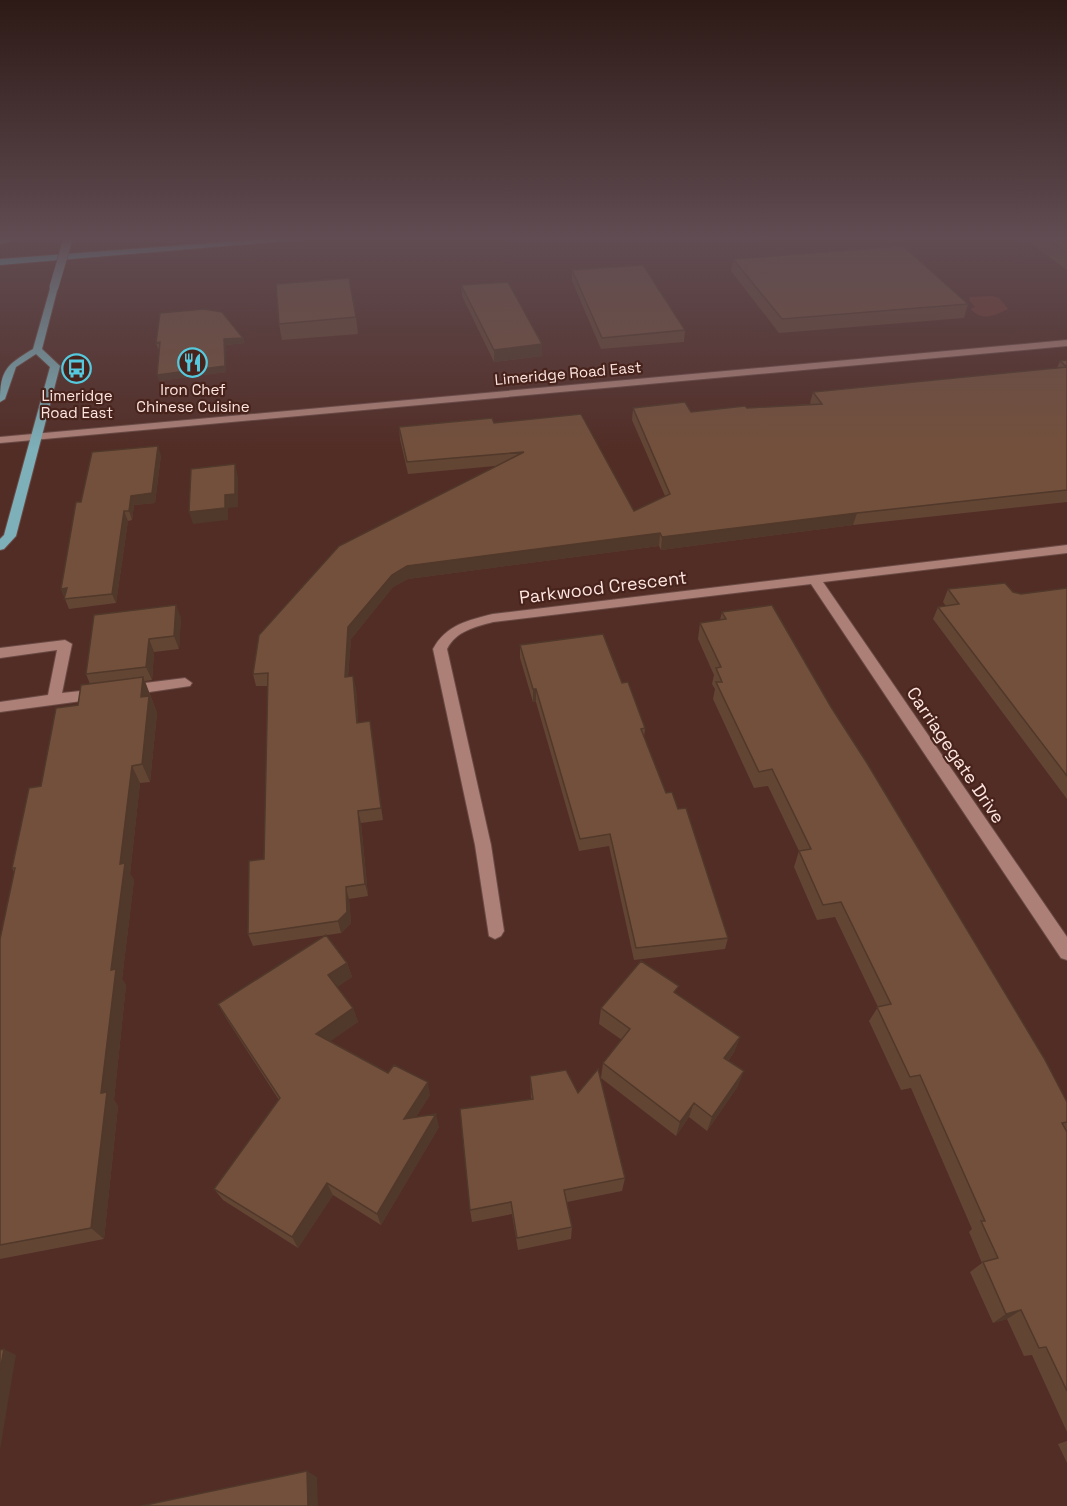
<svg xmlns="http://www.w3.org/2000/svg" width="1067" height="1506" font-family="'Space Grotesk',sans-serif">
<rect width="100%" height="100%" fill="#522d26"/>
<path fill="#70382e" d="M992 296 999 298 1008 309C996 314 983 323 971 309L975 307 969 300 970 297Z"/>
<g fill="none" stroke-linecap="round" stroke-linejoin="round">
<defs>
<path id="minor" d="M1067 340V346L0 443V437Z
M1067 545V553L823 582 1067 937V960L1061 958 811 584 493 622C475 627 456 631 447 649L491 845 504 931 501 936 495 939 489 936 475 845 433 649C446 625 468 620 493 614Z
M65 640 72 644 62 693 99 689 106 694 104 698 0 712V702L48 695 57 650 0 658V648Z
M185 678 192 683 190 686 129 695 122 690 129 685Z"/>
<path id="major" d="M51 285 58 287 42 349 60 366 16 536 4 549 0 550V539L4 535 50 367 36 354 16 367 5 399 0 402C0 369 7 365 33 349Z"/>
<path id="highway" d="M0 239H22L0 244Z
M261 239H308L0 265V259Z"/>
</defs>
<use href="#minor" stroke="#6a4a45" stroke-width="2"/>
<use href="#major" stroke="#6a4a45" stroke-width="2"/>
<use href="#highway" stroke="#6a4a45" stroke-width="2"/>
<use href="#minor" fill="#ac8077" fill-rule="evenodd"/>
<use href="#major" fill="#7db0b9" fill-rule="evenodd"/>
<use href="#highway" fill="#5dd0e5" fill-rule="evenodd"/>
<defs>
<path id="major-bridge" d="M54 287 68 239"/>
</defs>
<use href="#major-bridge" stroke="#6a4a45" stroke-width="10" stroke-linecap="butt"/>
<use href="#major-bridge" stroke="#7db0b9" stroke-width="9"/>
</g>
<path fill="#634534" d="M1033 239H1067V270L1032 244Z
M733 259 968 304 964 318 779 333 731 271Z
M572 270 685 330 684 342 601 349 572 281Z
M461 285 542 344V356L494 362 462 296Z
M356 317 358 334 282 340 279 324Z
M243 338 245 343 226 345V372L159 381 160 348 158 349 156 343Z
M1067 360V502L853 525 661 550 659 546 408 579 393 587 351 639 348 677 356 689 358 723 372 734 383 820 361 823 368 896 349 899 351 923 341 933 253 946 248 934 264 859 268 686H256L253 674 495 466 408 474 400 439 399 427 494 423 634 511 665 496 632 420 633 408 691 412 811 404 810 403 813 392 1057 368 1060 361Z
M161 455 155 503 134 505 132 520 128 521 116 603 69 609 61 589Z
M1067 588V799L933 619 938 607 946 606 943 602 948 589 1013 592 1021 594Z
M722 612 831 707 1067 1102V1130L1066 1131 1067 1132V1432L1032 1355 1024 1356 1007 1319 993 1323 970 1272 982 1263 969 1232 972 1229 911 1088 901 1090 869 1021 878 1007 835 917 817 920 794 867 799 851 768 786 754 788 713 699 715 689 712 684 714 675 698 639 700 623 720 620Z
M181 617 179 649 154 652 152 680 145 681 157 713 150 782 140 783 130 874 134 880 122 979 126 985 114 1100 118 1106 104 1239 0 1259V939L14 872 12 868 41 786 78 705 90 684 86 674Z
M520 645 622 683 645 728 644 738 666 793 728 938 725 949 634 960 609 846 579 851 536 702H533L520 658Z
M347 963 352 977 337 987 353 1008 358 1022 330 1041 430 1095 416 1117 439 1127 381 1225 333 1195 298 1248 223 1200 214 1189 279 1100 226 1018 218 1004Z
M677 994 740 1037 734 1052 728 1061 738 1086 707 1131 689 1117 676 1136 601 1078 603 1063 622 1040 599 1024 601 1008Z
M530 1076 625 1178 622 1191 567 1202 572 1227 571 1239 518 1250 512 1214 472 1222 470 1210 531 1099Z
M1067 1441V1463L1058 1444Z"/>
<path fill="#50382a" d="M243 338 245 343 226 345V372L159 381 157 375 224 339Z
M542 344V356L494 362V350Z
M158 446 161 455 155 503 134 505 132 520 129 511 131 496Z
M235 464 238 477V507L228 508V520L193 524 189 512 225 495Z
M124 511 128 521 116 603 112 594Z
M857 513 853 525 661 550 662 537Z
M660 533 659 546 408 579 393 587 351 639 347 690 345 677 348 627 392 575 407 566Z
M67 588 65 599 61 589Z
M176 605 181 617 179 649 174 636Z
M149 639 154 652 152 680 146 667Z
M353 676 356 689 359 736 357 723Z
M143 677 157 713 150 782 142 764 141 697Z
M533 689H536V702H533Z
M370 721 372 734 383 820 381 808Z
M132 766 140 783 130 874 134 880 122 979 126 985 114 1100 118 1106 104 1239 91 1228 111 970 120 864Z
M358 811 361 823 368 896 365 884Z
M346 887 349 899 351 923 341 933 338 921Z
M347 963 352 977 333 990 328 975Z
M353 1008 358 1022 321 1048 316 1034Z
M740 1037 734 1052 719 1073 724 1058Z
M744 1071 738 1086 707 1131 712 1117Z
M428 1082 430 1095 407 1132 404 1119Z
M694 1103 689 1117 676 1136 680 1122Z
M436 1114 439 1127 381 1225 377 1214Z
M327 1183 333 1195 298 1248 292 1237Z
M1021 1310 1007 1319 993 1323 1006 1314Z
M4 1349 16 1355 0 1450V1371Z
M307 1471 317 1477 318 1506H308Z"/>
<path fill="#73503c" stroke="#50382a" stroke-width="1.5" d="M1047 239H1067V253Z
M903 246 968 304 782 319 733 259Z
M643 265 685 330 602 338 572 270Z
M349 278 356 317 279 324 276 284Z
M508 282 542 344 494 350 461 285Z
M204 309 222 312 243 338 224 339 225 366 157 375 160 342 156 343 160 313Z
M1067 360V367L1060 361Z
M1067 367V490L857 513 662 537 660 533 407 566 392 575 348 627 345 677 353 676 357 723 370 721 381 808 358 811 365 884 346 887 347 912 338 921 248 934 249 861 264 859 268 673 253 674 259 635 339 546 524 452 407 462 399 427 492 418 494 423 581 414 634 511 670 494 633 408 685 402 691 412 745 406 747 408 822 404 813 392Z
M158 446 152 493 131 496 129 511H124L112 594 64 599 67 588 61 589 76 502H81L92 452Z
M235 464V494L225 495V508L189 512 191 469Z
M1005 583 1013 592 1021 594 1067 588V776L938 607 959 604 948 589Z
M176 605 174 636 149 639 146 667 86 674 94 615Z
M772 605 831 707 867 763 1044 1058 1067 1102V1122L1062 1123 1067 1132V1391L1046 1347 1039 1348 1021 1310 1006 1314 983 1262 998 1258 981 1221H985L920 1075 910 1077 877 1007 891 1004 841 902 823 905 799 851 811 849 772 769 759 772 716 682H722L716 668 721 667 700 623 726 619 722 612Z
M603 634 622 683 628 682 645 728 641 729 666 793 672 792 678 809 686 808 728 938 636 948 610 834 580 839 536 689H533L520 645Z
M143 677 141 697 149 696 142 764 132 766 120 864 125 863 111 970 116 969 101 1093 107 1092 91 1228 0 1245V939L15 868H12L29 788 41 786 56 708 78 705 81 685Z
M326 935 347 963 328 975 353 1008 316 1034 388 1073 394 1065 428 1082 404 1119 436 1114 377 1214 327 1183 292 1237 214 1189 280 1098 218 1004Z
M641 961 679 986 674 992 740 1037 724 1058 744 1071 712 1117 694 1103 680 1122 603 1063 630 1029 601 1008Z
M598 1069 625 1178 564 1190 572 1227 517 1238 511 1202 470 1210 460 1109 533 1099 530 1076 566 1070 578 1093Z
M4 1349 0 1371V1350Z
M307 1471 308 1506H141Z"/>
<linearGradient id="sky" x2="0" y2="1"><stop stop-color="#2d1915"/><stop offset="0.53" stop-color="#604c52"/><stop offset="1" stop-color="#604c52" stop-opacity="0"/></linearGradient>
<rect width="1067" height="450" fill="url(#sky)"/>
<defs>
<symbol id="restaurant-ring" viewBox="-11 -11 22 22"><circle r="9.5" fill="#47231c" stroke="#55cade" stroke-width="1.5"/><path d="M-5-6h1v4h1v-4h1v4h1v-4h1v5L-1.5 .5V6h-2V.5L-5-1ZM5-6V6H3V1.5H1.5Q1.5-4 5-6Z" fill="#55cade"/></symbol>
<symbol id="bus-ring" viewBox="-11 -11 22 22"><circle r="9.5" fill="#47231c" stroke="#55cade" stroke-width="1.5"/><path d="M-5-6H5V4H4V6H2V4H-2V6H-4V4H-5ZM-3.5-4V0h7V-4ZM-3.5 1.2v1.5H-2V1.2ZM2 1.2v1.5H3.5V1.2Z" fill="#55cade"/></symbol>
</defs>
<g fill-rule="evenodd">
<use href="#restaurant-ring" x="176" y="346" width="33" height="33"/>
<use href="#bus-ring" x="60" y="352" width="33" height="33"/>
</g>
<g text-anchor="middle" dominant-baseline="central" stroke-width="4.5" stroke-linejoin="round" paint-order="stroke">
<g font-size="15" fill="#fee5e0" stroke="#47231c">
<text transform="translate(568 373) rotate(-5)">Limeridge Road East</text>
</g>
<g font-size="15" fill="#fee5e0" stroke="#47231c">
<text x="193" y="389">Iron Chef<tspan x="193" dy="17">Chinese Cuisine</tspan></text>
<text x="77" y="395">Limeridge<tspan x="77" dy="17">Road East</tspan></text>
</g>
<g font-size="18" fill="#fee5e0" stroke="#47231c">
<text transform="translate(603 587) rotate(-7)">Parkwood Crescent</text>
<text transform="translate(956 755) rotate(56)">Carriagegate Drive</text>
</g>
</g>
</svg>
